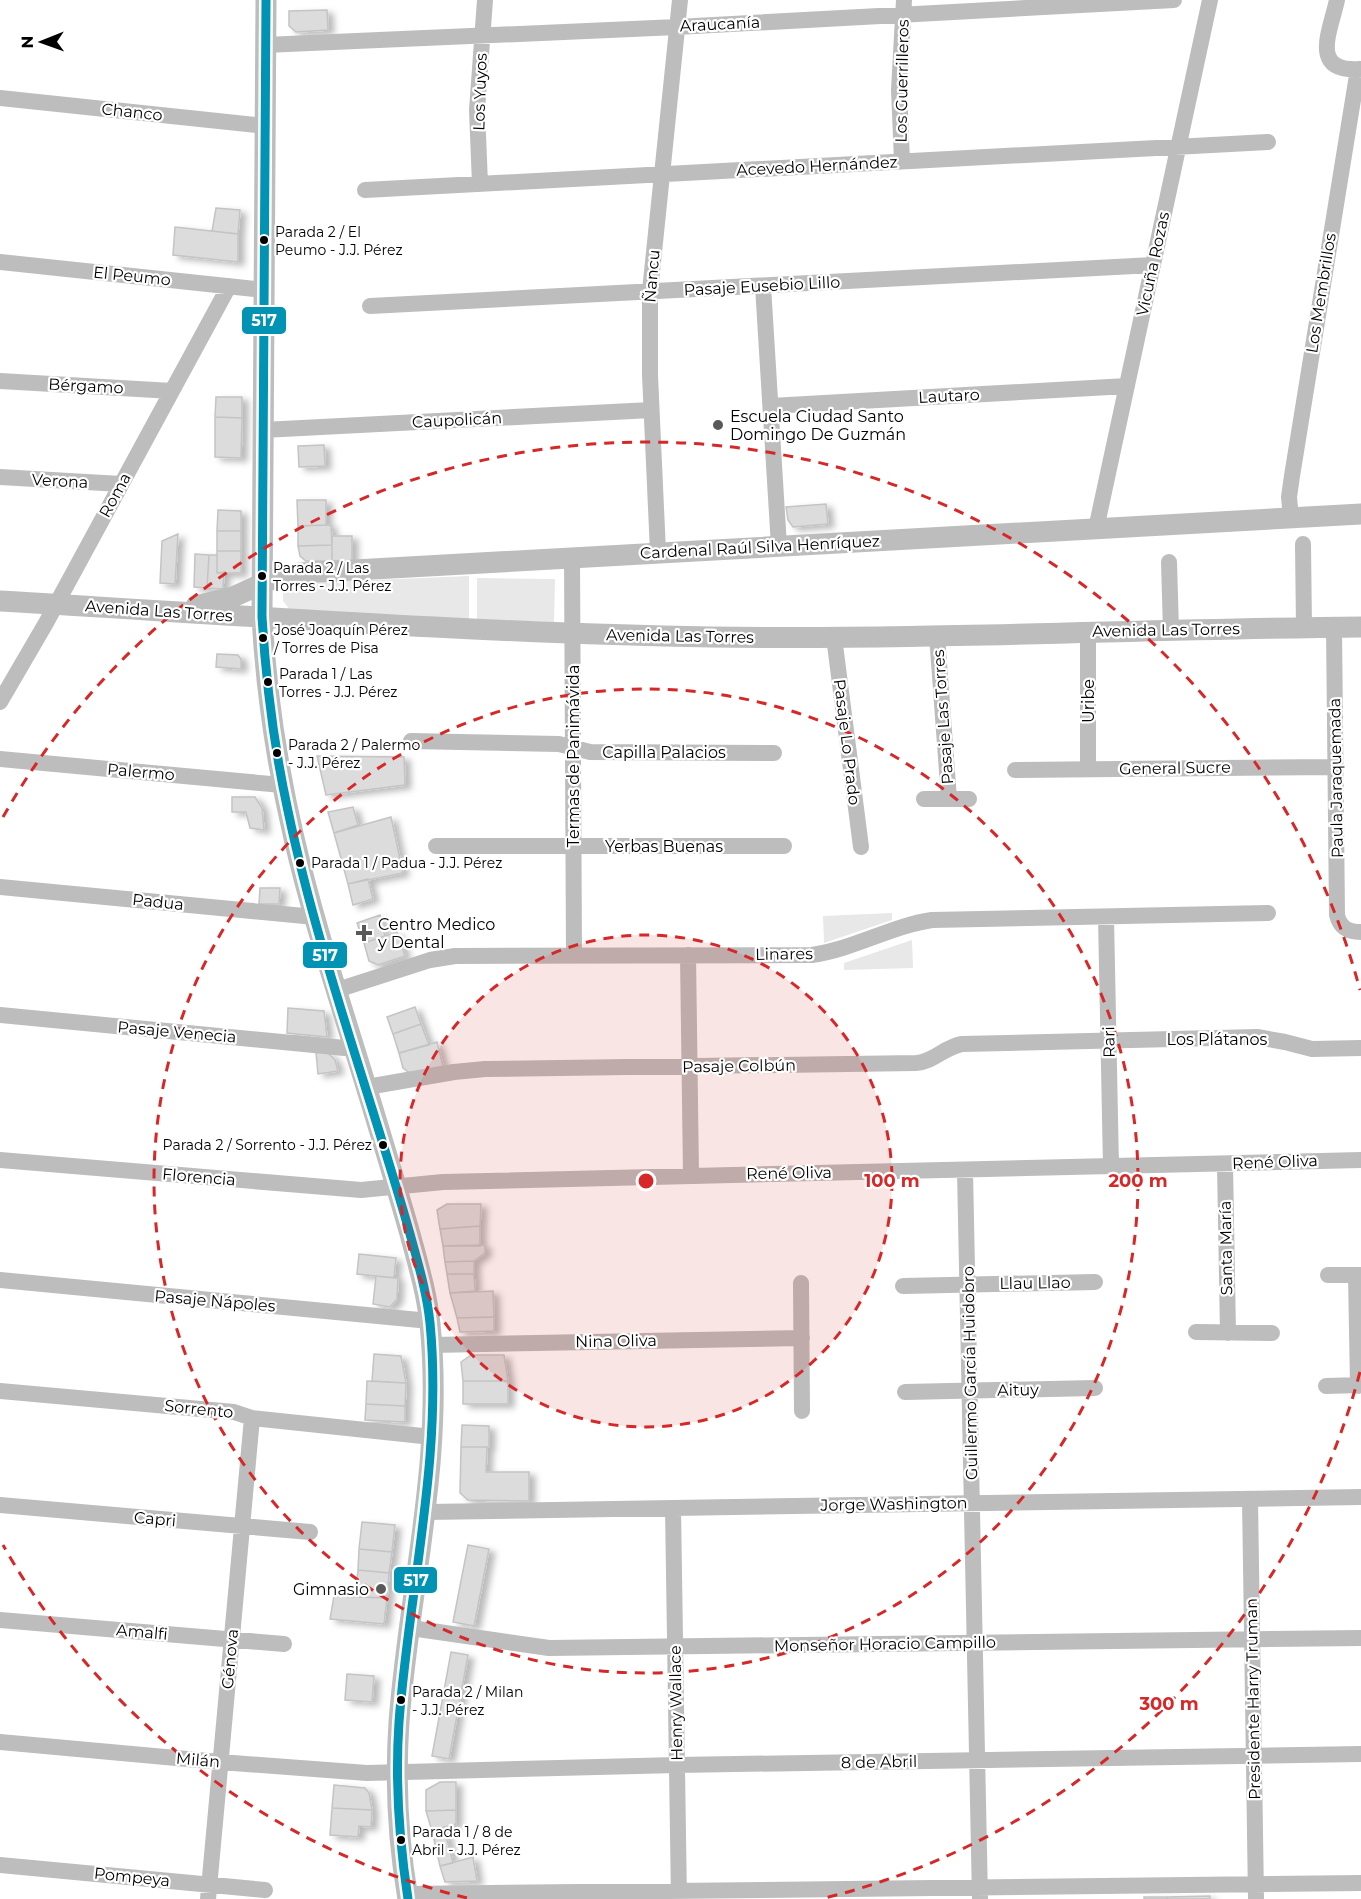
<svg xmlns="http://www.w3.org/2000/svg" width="1361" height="1899" font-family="Montserrat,sans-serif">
<defs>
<filter id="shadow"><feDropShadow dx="6" dy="3.5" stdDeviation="3" flood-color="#0004"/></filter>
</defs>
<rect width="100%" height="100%" fill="#fff"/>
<path fill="#e8e8e8" d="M469 576V621L291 611 283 601V588L301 583Z
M477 578 555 579 554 622 477 620Z
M892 913V920L824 943 823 916Z
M912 940 913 968 844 970V963Z"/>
<path fill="#dcdcdc" stroke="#c4c4c4" stroke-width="1.5" filter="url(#shadow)" d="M327 10 328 30 296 32 289 26V11Z
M216 208 240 210 238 234 212 231Z
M175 227 238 234V262L173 255Z
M216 397H242V418L215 417Z
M215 417 242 418 241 458 215 457Z
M324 445 325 466 299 467 298 446Z
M297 500H326V525L298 526Z
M826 504 828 524 793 527 788 520 786 507Z
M218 510 241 511V531H217Z
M331 525 332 545 298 546V526Z
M217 531H241V551H217Z
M178 534 175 584 160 583 162 541Z
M332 536H352V561H332Z
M332 545V561H306L300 556 298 546Z
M217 551H241V573H217Z
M195 554 209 555 207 588 194 587Z
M209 555H217V573L224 572 223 589 207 588Z
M217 654 238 655 241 659V669L216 667Z
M317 756 404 757 405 785 326 795Z
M232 797H255L262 808 264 830 250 828 246 812H232Z
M353 807 358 825 334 833 328 812Z
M391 817 403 873 348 884 334 833Z
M368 879 373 899 353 905 348 884Z
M260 888H280L279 904H259Z
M380 915 385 936 364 943 357 923Z
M397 932 405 956 378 965 369 961 364 943Z
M415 1007 421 1024 393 1034 387 1017Z
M288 1008 324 1011 327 1037 287 1033Z
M421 1024 429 1045 399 1053 393 1034Z
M437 1042 443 1066 411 1074 403 1068 399 1053Z
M316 1052 328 1053 335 1060 338 1071 318 1074Z
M447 1204H481L480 1226 440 1229 437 1210Z
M480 1226V1246H443L440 1229Z
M485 1245V1253L474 1261 445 1262 443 1246Z
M359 1254 396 1258 394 1278 357 1274Z
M474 1261V1274H447L445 1262Z
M447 1274H474L475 1291 450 1293Z
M376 1276 398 1278 397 1299 390 1307 373 1304Z
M493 1291 494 1317 457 1318 450 1293Z
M494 1317V1331L460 1332 457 1318Z
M374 1354 401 1356 406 1383 372 1381Z
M471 1355H504L508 1381H463L461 1362Z
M367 1381 406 1383 405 1406 366 1404Z
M463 1381H508V1404H463Z
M366 1404 405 1406V1422L365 1420Z
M462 1425 489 1426V1447H461Z
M461 1447H487L486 1472H529V1501L468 1500 460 1493Z
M362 1522 395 1525 392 1552 359 1549Z
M468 1545 489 1549 474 1626 453 1622Z
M359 1549 392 1552 389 1573 358 1570Z
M358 1570 389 1573 387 1598 355 1597Z
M334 1596 387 1598 384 1624 330 1619Z
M451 1652 468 1655 449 1759 432 1756Z
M347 1674 374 1676 372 1702 345 1700Z
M440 1782H456V1810L426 1811V1790Z
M334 1785 365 1788 369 1793 372 1810 332 1808Z
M332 1808 372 1810 371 1827 359 1826 358 1837 330 1835Z
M456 1810V1824L432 1831 426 1811Z
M444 1827 453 1863 440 1866 432 1831Z
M473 1857 477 1881 445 1882 440 1866Z
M1210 1896V1899H1167V1897Z
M1144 1897H1167V1899H1144Z"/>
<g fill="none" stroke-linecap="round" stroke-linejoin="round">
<path stroke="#bdbdbd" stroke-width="16" d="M1337 0C1330 32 1309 73 1361 69
M265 45 677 27 1174 0
M0 98 265 126
M902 161 899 90 904 0
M480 184 477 110 485 0
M365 190 1268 142
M0 262 264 290
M763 286 779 546
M370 306 1153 265
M0 381 172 391
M771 406 1127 386
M263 430 651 410
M0 477 121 484
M1291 518 1289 497 1292 476 1358 69
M1096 529 1210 0
M1303 544 1304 628
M658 552 650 375V291L680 0
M572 557 574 955
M1169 562 1171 630
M1334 627 1337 915C1340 928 1348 932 1361 932
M834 637 861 847
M0 702 46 623 229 286
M411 741 559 744 590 752 774 753
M0 759 282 785
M1088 769V632
M1015 770 1336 767
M924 799H949L937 635
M949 799H969
M436 846H784
M0 887 315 917
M1106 917 1111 1167
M688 955 691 1175
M337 990 430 960 455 956 812 955C854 949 891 926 932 920L1268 913
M0 1015 355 1049
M367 1087 454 1072 485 1069 916 1063C934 1062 944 1047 962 1044L1257 1037 1285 1042 1312 1049 1361 1048
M0 1160 361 1190 443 1182 1361 1160
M1225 1164 1228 1333
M965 1171 980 1899
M1328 1275H1361
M1356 1275 1358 1386
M0 1280 430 1321
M801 1283 802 1411
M903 1286 1095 1282
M1196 1332 1272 1333
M431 1345 802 1338
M1326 1386 1361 1385
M0 1391 234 1412 252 1418 432 1437
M905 1392 1095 1388
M1250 1499 1256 1899
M0 1505 310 1532
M673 1508 679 1899
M427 1512 1361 1497
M0 1620 284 1644
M411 1628 549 1648 1361 1638
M0 1742 220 1762 367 1773 677 1765 1361 1754
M0 1865 265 1890
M407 1894 1361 1883
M208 1899 252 1418"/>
<path stroke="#bdbdbd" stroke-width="21" d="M266 0 262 617C266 691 277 765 294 838 314 925 343 1010 369 1096 383 1142 397 1188 410 1234 418 1264 427 1294 430 1324 444 1461 409 1588 399 1722 395 1781 398 1841 408 1899
M0 601C237 615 474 633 711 637 927 640 1144 629 1361 627
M196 606 233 597 279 576 301 573 1361 514"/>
<defs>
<path id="bus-1" d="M266 0 262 617C266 682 274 747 288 811 318 954 370 1093 410 1234 418 1263 427 1293 430 1323 443 1457 409 1589 399 1722 395 1781 399 1840 408 1899"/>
</defs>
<use href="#bus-1" stroke="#fff" stroke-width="14"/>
<use href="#bus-1" stroke="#0093b3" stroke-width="9"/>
</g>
<circle cx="646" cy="1181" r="246" fill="#d62828" fill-opacity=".12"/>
<g fill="none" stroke="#d62828" stroke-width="3" stroke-dasharray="10 8">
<circle cx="646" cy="1181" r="246"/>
<circle cx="646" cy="1181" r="492"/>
<path d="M1360 1372A739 739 0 0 1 825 1898M467 1898A739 739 0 0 1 3 1545M3 817A739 739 0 0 1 1360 990"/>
</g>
<g fill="#000" stroke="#fff" stroke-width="2">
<circle cx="264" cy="240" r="5"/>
<circle cx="262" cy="576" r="5"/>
<circle cx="263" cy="638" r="5"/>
<circle cx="268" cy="682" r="5"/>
<circle cx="277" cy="753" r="5"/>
<circle cx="300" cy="863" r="5"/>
<circle cx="383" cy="1145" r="5"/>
<circle cx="401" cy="1700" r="5"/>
<circle cx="401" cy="1840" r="5"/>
</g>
<g fill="#595959" stroke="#fff" stroke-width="2">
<circle cx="718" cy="425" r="6"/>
<path d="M361 924h6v6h6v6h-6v6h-6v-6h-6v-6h6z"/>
<circle cx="381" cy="1589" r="6"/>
</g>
<g text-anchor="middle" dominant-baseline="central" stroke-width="4.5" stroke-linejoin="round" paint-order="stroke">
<g font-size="14" fill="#000" stroke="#fff" text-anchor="start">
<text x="275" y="232">Parada 2 / El<tspan x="275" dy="18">Peumo - J.J. Pérez</tspan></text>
<text x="273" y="568">Parada 2 / Las<tspan x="273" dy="18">Torres - J.J. Pérez</tspan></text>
<text x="274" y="630">José Joaquín Pérez<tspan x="274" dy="18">/ Torres de Pisa</tspan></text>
<text x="279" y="674">Parada 1 / Las<tspan x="279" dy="18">Torres - J.J. Pérez</tspan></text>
<text x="288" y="745">Parada 2 / Palermo<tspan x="288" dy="18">- J.J. Pérez</tspan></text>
<text x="311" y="863">Parada 1 / Padua - J.J. Pérez</text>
<text x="372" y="1145" text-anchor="end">Parada 2 / Sorrento - J.J. Pérez</text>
<text x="412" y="1692">Parada 2 / Milan<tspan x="412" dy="18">- J.J. Pérez</tspan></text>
<text x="412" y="1832">Parada 1 / 8 de<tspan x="412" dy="18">Abril - J.J. Pérez</tspan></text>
</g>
<g font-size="16" fill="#000" stroke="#fff">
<text transform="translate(720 24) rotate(-3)">Araucanía</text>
<text transform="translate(902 81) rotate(-89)">Los Guerrilleros</text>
<text transform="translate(480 92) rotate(-88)">Los Yuyos</text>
<text transform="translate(132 112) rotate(6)">Chanco</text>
<text transform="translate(817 166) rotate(-3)">Acevedo Hernández</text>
<text transform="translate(1153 264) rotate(-78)">Vicuña Rozas</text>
<text transform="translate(132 276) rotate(6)">El Peumo</text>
<text transform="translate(652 276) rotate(-85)">Ñancu</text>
<text transform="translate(762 286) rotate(-3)">Pasaje Eusebio Lillo</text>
<text transform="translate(1321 293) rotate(-81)">Los Membrillos</text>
<text transform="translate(86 386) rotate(3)">Bérgamo</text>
<text transform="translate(949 396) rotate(-3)">Lautaro</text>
<text transform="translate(457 420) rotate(-3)">Caupolicán</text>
<text transform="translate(60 481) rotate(3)">Verona</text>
<text transform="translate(115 495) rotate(-61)">Roma</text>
<text transform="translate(760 547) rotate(-3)">Cardenal Raúl Silva Henríquez</text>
<text transform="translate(159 611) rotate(4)">Avenida Las Torres</text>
<text transform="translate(1166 630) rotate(-1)">Avenida Las Torres</text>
<text transform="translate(680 636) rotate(1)">Avenida Las Torres</text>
<text transform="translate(1088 701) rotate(-90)">Uribe</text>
<text transform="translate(943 717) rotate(-94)">Pasaje Las Torres</text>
<text transform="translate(847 742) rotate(83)">Pasaje Lo Prado</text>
<text x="664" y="752">Capilla Palacios</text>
<text transform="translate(573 756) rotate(-90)">Termas de Panimávida</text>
<text transform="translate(1175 768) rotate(-1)">General Sucre</text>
<text transform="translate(141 772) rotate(5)">Palermo</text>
<text transform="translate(1336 778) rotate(-91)">Paula Jaraquemada</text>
<text x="664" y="846">Yerbas Buenas</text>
<text transform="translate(158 902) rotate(6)">Padua</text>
<text transform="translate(784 954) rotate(-1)">Linares</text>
<text transform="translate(177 1032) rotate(5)">Pasaje Venecia</text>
<text x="1217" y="1039">Los Plátanos</text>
<text transform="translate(1109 1042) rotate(-91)">Rari</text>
<text transform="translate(739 1066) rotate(-1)">Pasaje Colbún</text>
<text transform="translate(1275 1162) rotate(-2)">René Oliva</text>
<text transform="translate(789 1173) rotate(-1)">René Oliva</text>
<text transform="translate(199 1177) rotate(5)">Florencia</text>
<text transform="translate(1226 1248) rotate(-91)">Santa María</text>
<text transform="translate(1035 1283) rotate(-1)">Llau Llao</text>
<text transform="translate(215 1301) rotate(5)">Pasaje Nápoles</text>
<text transform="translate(616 1341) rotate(-1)">Nina Oliva</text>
<text transform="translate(970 1373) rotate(-91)">Guillermo García Huidobro</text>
<text transform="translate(1018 1390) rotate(-1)">Aituy</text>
<text transform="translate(199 1409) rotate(6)">Sorrento</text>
<text transform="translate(894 1504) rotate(-1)">Jorge Washington</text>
<text transform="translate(155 1519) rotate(5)">Capri</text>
<text transform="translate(142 1632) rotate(5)">Amalfi</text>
<text transform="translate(885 1644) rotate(-1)">Monseñor Horacio Campillo</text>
<text transform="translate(230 1659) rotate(-85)">Génova</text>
<text transform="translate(1253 1699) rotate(-91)">Presidente Harry Truman</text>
<text transform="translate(676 1703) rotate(-91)">Henry Wallace</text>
<text transform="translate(198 1760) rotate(5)">Milán</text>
<text transform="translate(879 1762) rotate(-1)">8 de Abril</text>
<text transform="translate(132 1877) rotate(6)">Pompeya</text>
</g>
<g font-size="16" fill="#000" stroke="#fff" text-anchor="start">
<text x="730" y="416">Escuela Ciudad Santo<tspan x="730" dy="18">Domingo De Guzmán</tspan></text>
<text x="378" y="924">Centro Medico<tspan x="378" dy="18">y Dental</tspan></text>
<text x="369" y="1589" text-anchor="end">Gimnasio</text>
</g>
</g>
<circle cx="646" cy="1181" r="9" fill="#d62828" stroke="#fff" stroke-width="3"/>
<g font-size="18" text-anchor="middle" font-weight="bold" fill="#d62828" stroke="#fff" stroke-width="4.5" stroke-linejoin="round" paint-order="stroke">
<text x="892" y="1187">100 m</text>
<text x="1138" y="1187">200 m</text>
<text x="1169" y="1710">300 m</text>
</g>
<g stroke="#fff" stroke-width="2">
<rect x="241" y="306" width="46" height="29" rx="6" fill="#0093b3"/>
<rect x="302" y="941" width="46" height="28" rx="6" fill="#0093b3"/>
<rect x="393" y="1566" width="45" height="28" rx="6" fill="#0093b3"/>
</g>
<g font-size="16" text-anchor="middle" font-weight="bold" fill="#fff">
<text x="264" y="326">517</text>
<text x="325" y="961">517</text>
<text x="416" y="1586">517</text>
</g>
<g transform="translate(42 42) rotate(269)" stroke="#ffffff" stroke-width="4.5" paint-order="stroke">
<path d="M0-4.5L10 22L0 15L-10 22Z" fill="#000000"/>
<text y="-9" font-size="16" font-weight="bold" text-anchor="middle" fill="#000000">N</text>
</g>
</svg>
